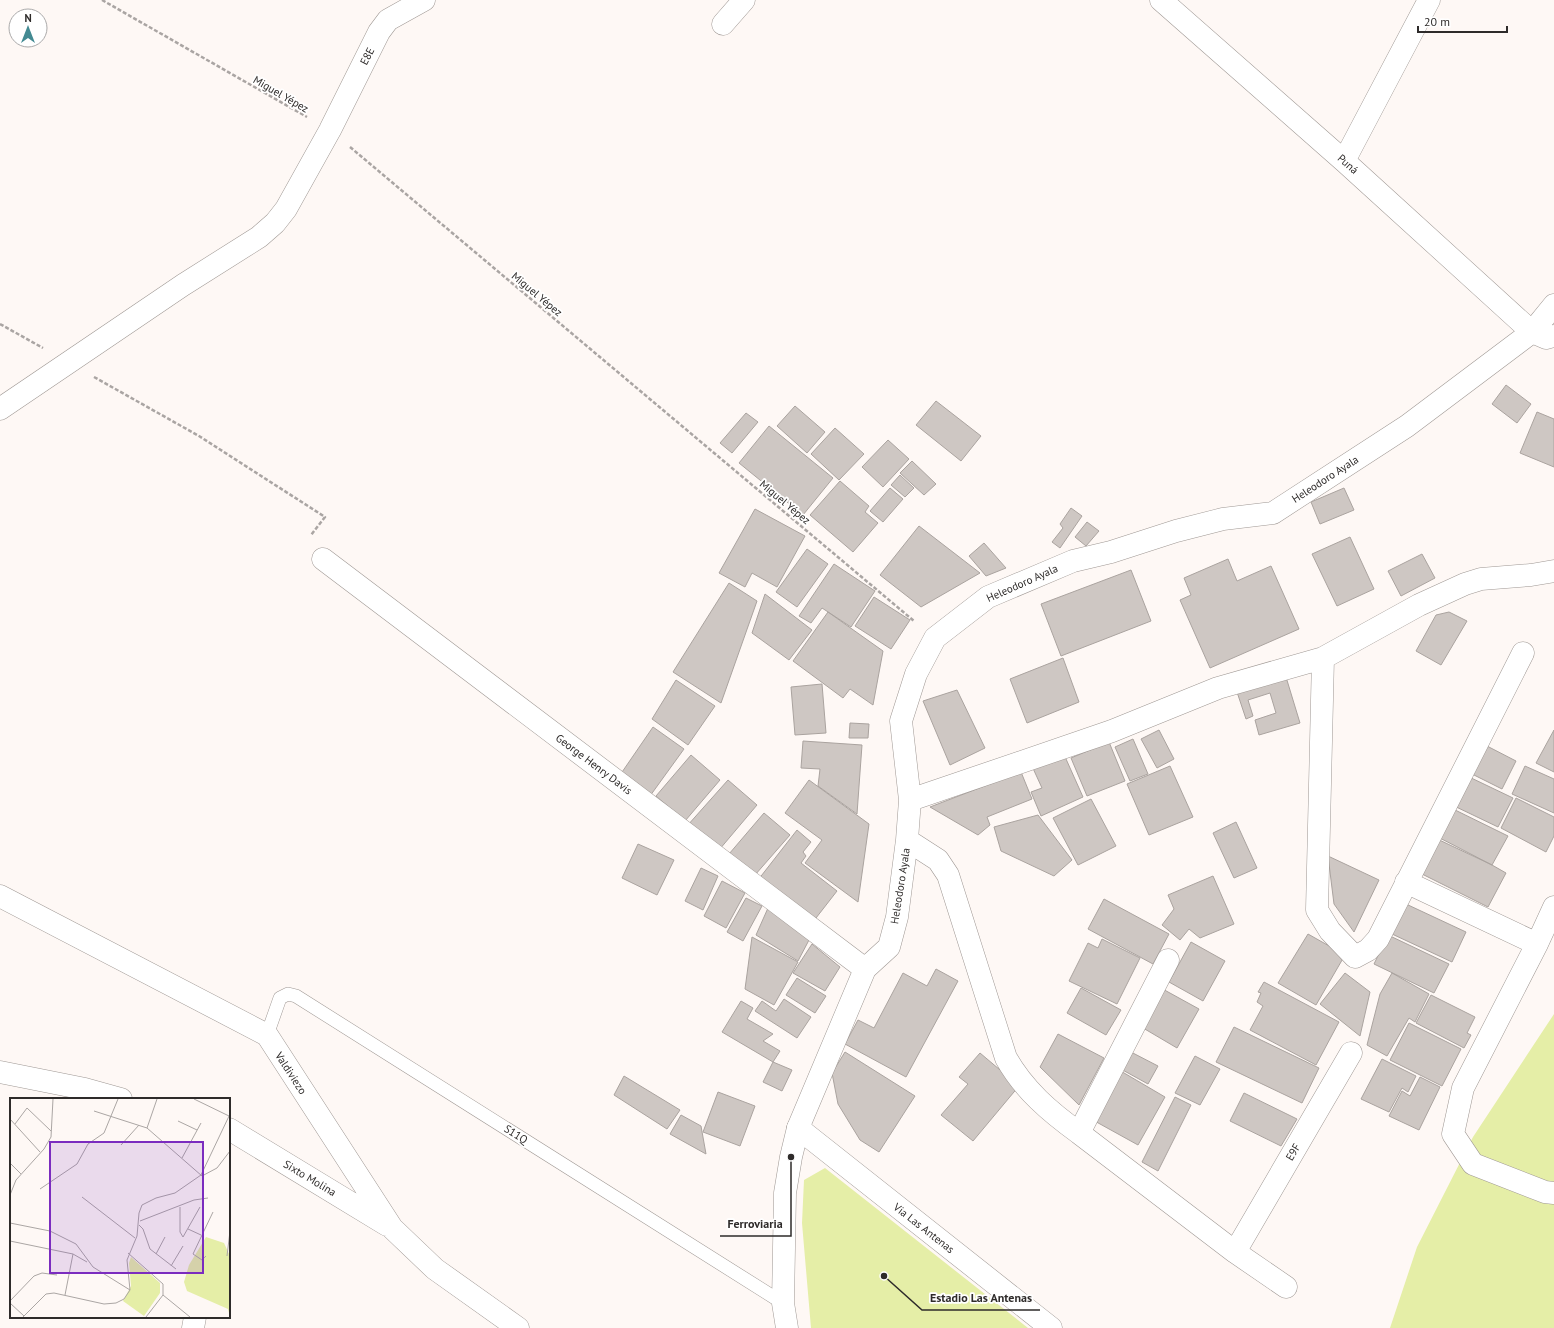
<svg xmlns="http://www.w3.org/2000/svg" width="1554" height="1328" font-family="'PT Sans',sans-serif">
<rect width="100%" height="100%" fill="#fef8f5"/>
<path fill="#e5eea7" d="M1554 1014V1328H1390L1417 1247 1473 1137Z
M825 1168 1028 1328H811L802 1223 804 1180Z"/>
<path fill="#cec7c3" stroke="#aaa39f" d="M1506 385 1531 404 1517 423 1492 404Z
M936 401 981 436 961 461 916 425Z
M795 406 825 432 807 453 777 426Z
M1537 412 1554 419V467L1520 453Z
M746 413 758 422 732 453 720 443Z
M769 426 833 478 803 515 739 463Z
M835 428 864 454 839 480 811 454Z
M888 440 909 459 883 487 862 467Z
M912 461 936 484 924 495 900 473Z
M900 475 914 488 905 497 891 485Z
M840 481 869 506 865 512 878 523 853 552 810 515Z
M890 488 903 499 883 522 870 511Z
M1344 488 1354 510 1320 524 1311 502Z
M1071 508 1082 516 1060 548 1052 542 1063 528 1060 524Z
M755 509 805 536 777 587 752 573 745 587 719 573Z
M1087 522 1099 531 1086 546 1075 537Z
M919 526 980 573 921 607 880 575Z
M1350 537 1374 589 1337 606 1312 554Z
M984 543 1006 568 986 576 969 556Z
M807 549 828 564 797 607 776 592Z
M1422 554 1435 578 1401 596 1388 571Z
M1228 559 1237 581 1271 566 1299 629 1210 668 1180 600 1191 595 1184 578Z
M834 564 875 591 851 627 822 608 811 623 799 616Z
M1131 570 1151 621 1061 656 1041 604Z
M729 583 757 601 721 703 673 672Z
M765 594 812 630 789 660 752 633Z
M874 597 910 620 891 649 855 626Z
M828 612 883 651 873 705 850 689 843 698 793 661Z
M1449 612 1467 621 1441 665 1416 651 1436 615Z
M1063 658 1079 702 1027 723 1010 679Z
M1286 677 1300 723 1259 735 1255 720 1276 713 1270 693 1248 700 1253 716 1246 719 1237 692Z
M676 680 715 706 688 745 652 719Z
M822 684 826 733 795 735 791 687Z
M957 690 985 748 950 765 923 701Z
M850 723 869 724 868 738H849Z
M653 727 684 749 650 796 620 775Z
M1159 730 1174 759 1157 768 1141 739Z
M1554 730V772L1536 763Z
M1133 739 1148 774 1130 781 1115 747Z
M803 741 862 745 857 814 818 786 820 769 801 768Z
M1109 742 1125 781 1087 796 1071 758Z
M1485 745 1516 761 1502 789 1470 773Z
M1062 750 1083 797 1041 816 1031 792 1042 788 1031 764Z
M691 755 720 780 685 821 656 796Z
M1170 766 1193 817 1149 835 1127 784Z
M1525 766 1554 779V813L1512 794Z
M1021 772 1032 799 987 817 990 825 978 835 930 807Z
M1465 775 1513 798 1498 827 1450 804Z
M728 780 757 805 719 850 687 826Z
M809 780 869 824 858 902 805 863 822 840 785 813Z
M1516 798 1554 817V836L1546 852 1501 828Z
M1091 799 1116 846 1078 865 1053 818Z
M1449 807 1508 836 1492 865 1434 835Z
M764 813 790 835 755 875 729 854Z
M1038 815 1072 860 1054 876 1001 851 994 827Z
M1236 822 1257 868 1234 878 1213 833Z
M797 830 811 842 803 852 806 856 801 863 837 891 816 918H807L758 880Z
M1433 837 1492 865 1506 873 1488 907 1416 871Z
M638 844 674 860 657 895 622 878Z
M1328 856 1379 880 1354 932 1334 904Z
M701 868 718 876 703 910 685 901Z
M1213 876 1234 924 1200 938 1189 929 1180 940 1162 925 1174 909 1168 895Z
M722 881 745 893 726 928 704 916Z
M746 898 762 906 743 941 727 932Z
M1104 899 1169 934 1153 964 1088 929Z
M1406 904 1466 932 1452 962 1392 934Z
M768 908 809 940 798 961 756 935Z
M1308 934 1345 955 1316 1005 1278 983Z
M1388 935 1449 964 1434 993 1374 964Z
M752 937 798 962 774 1005 745 989Z
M1102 939 1140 958 1117 1004 1069 981 1088 943 1098 948Z
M1191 942 1225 961 1203 1001 1169 982Z
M812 944 840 967 825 991 793 973Z
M936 969 958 981 906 1077 845 1044 858 1020 874 1028 903 973 927 986Z
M1345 973 1370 992 1360 1036 1320 1004Z
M1392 973 1429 994 1415 1022 1409 1018 1387 1056 1367 1045 1380 994Z
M797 978 826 996 815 1013 786 995Z
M1264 982 1339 1022 1316 1065 1250 1030 1263 1006 1257 1002 1261 993 1258 992Z
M1159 987 1199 1009 1177 1048 1138 1025Z
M1081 988 1121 1010 1106 1035 1067 1013Z
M1431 995 1475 1017 1467 1033 1471 1035 1464 1048 1416 1023Z
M784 999 811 1017 797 1038 755 1011 762 1001 776 1011Z
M741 1001 753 1008 747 1019 773 1034 763 1041 780 1051 773 1062 722 1032Z
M1409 1023 1461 1049 1442 1086 1390 1060Z
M1234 1027 1319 1068 1302 1103 1216 1062Z
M1058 1034 1104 1058 1079 1105 1040 1067Z
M1129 1051 1158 1066 1148 1084 1119 1068Z
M845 1052 915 1096 879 1152 860 1140 838 1104 832 1073Z
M980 1053 1019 1086 973 1141 941 1115 968 1084 959 1077Z
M1195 1056 1220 1069 1200 1105 1175 1093Z
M1382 1059 1416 1076 1408 1092 1402 1088 1389 1112 1361 1099Z
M773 1062 792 1070 782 1091 763 1082Z
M1119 1070 1165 1097 1138 1145 1091 1119Z
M624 1076 680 1110 667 1129 614 1095Z
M1420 1077 1440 1087 1419 1130 1389 1116 1402 1091 1410 1096Z
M718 1092 755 1106 740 1146 703 1132Z
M1244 1093 1297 1119 1281 1146 1230 1121Z
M1175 1097 1191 1105 1158 1171 1142 1162Z
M681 1115 701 1126 706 1154 670 1134Z"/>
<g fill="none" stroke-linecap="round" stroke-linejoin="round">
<defs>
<path id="service" d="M267 1035 280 998 288 994 296 996 783 1303"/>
<path id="minor" d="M1161 0 1344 161 1532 332 1546 338 1554 336
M723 24 744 0
M1344 161 1429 0
M0 409 183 285 259 237 275 223 286 209 330 130 379 32 388 20 424 0
M323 559 865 969
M1323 658 1317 910 1330 931 1355 957 1368 950 1378 939 1523 653
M910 800 1112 731 1218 688 1323 658 1419 605 1465 584 1481 579 1531 575 1554 571
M907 840 938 860 948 875 1006 1058C1024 1090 1050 1112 1079 1133L1235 1252 1286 1287
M1406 882 1537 944
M0 896 267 1035 392 1228 435 1269 518 1328
M1554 907 1537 944 1463 1088 1453 1134 1473 1164 1545 1192 1554 1193
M0 1072 85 1089 121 1099
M798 1128 865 969 889 947 897 917 907 840 910 800 901 721 916 674 935 638 988 597 1073 561 1111 552 1176 531 1223 519 1273 513 1407 426 1532 332 1554 305
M229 1129 387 1225
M1079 1133 1168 960
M1235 1252 1351 1053
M193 1328 195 1317"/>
<path id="tertiary" d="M787 1328 783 1303 785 1193 791 1157 798 1128 1051 1328"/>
</defs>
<use href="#service" stroke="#9f9894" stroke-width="14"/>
<use href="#minor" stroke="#9f9894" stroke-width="23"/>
<use href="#tertiary" stroke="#9f9894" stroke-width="23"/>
<path stroke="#aaa5a3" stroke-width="2.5" stroke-dasharray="4 2" stroke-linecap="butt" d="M102 0 307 117
M350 147 914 621
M0 324 43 348
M94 377 199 436 325 517 311 535"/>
<use href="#service" stroke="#fff" stroke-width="13"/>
<use href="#minor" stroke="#fff" stroke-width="22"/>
<use href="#tertiary" stroke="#fff" stroke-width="22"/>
</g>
<g text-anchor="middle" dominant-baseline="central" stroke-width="3.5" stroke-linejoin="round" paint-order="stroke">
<g font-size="11" fill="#2e2b2a" stroke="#fff">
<text transform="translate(367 56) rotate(-63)">E8E</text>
<text transform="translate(281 94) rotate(30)">Miguel Yépez</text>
<text transform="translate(1348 164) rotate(42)">Puná</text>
<text transform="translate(537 294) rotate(40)">Miguel Yépez</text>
<text transform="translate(1325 479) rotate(-33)">Heleodoro Ayala</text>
<text transform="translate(785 502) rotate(40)">Miguel Yépez</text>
<text transform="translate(1022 583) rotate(-24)">Heleodoro Ayala</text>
<text transform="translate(594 764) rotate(37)">George Henry Davis</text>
<text transform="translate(900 886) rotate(-81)">Heleodoro Ayala</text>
<text transform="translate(291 1073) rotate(57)">Valdiviezo</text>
<text transform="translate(516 1134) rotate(32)">S11Q</text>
<text transform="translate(1293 1152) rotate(-60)">E9F</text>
<text transform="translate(310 1178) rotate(31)">Sixto Molina</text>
<text transform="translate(924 1228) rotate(38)">Via Las Antenas</text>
</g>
</g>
<g transform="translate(10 1098)">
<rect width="220" height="220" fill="#fef8f5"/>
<path d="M196 139 214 145 220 158V219L218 211 177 193 174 184 179 167ZM121 159 150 185V195L134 218 113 203 121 188 119 165Z" fill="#e5eea7"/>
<path fill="none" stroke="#aba6a4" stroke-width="1" d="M184 1 219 18M84 13 137 30 192 78 207 70 220 53M0 21 30 54M168 23 187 32M5 26 17 10 41 33M137 30 147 1M111 47 129 27M172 60 191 25M0 65 11 76M30 91 67 66 78 46 94 35 108 1M0 97 6 82 34 51 41 39 43 1M72 99 125 140M170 109V134L173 139 190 109M130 123 184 102 198 100M0 125 40 133 66 146 83 169 120 192M129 127 133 131 140 151 166 171M178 131 191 137M0 143 63 156 77 164M118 155 153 186V197L136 219M146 156 155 139M196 158 192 162 183 156 203 114M217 158 220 133M161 168 173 148M55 197 63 156M153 197 180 219M0 203 24 178 32 175 47 177M0 205 14 218M13 219 36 196 44 195 94 206 106 205 114 201 120 192 117 162 127 138 129 115 132 107 146 100 165 95 191 77 220 16"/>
<path fill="#7b2cbf" fill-opacity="0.15" stroke="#7b2cbf" stroke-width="2" d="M40 44H193V175H40Z"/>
<rect width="220" height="220" fill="none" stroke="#2e2b2a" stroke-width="2"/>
</g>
<path fill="none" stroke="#2e2b2a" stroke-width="1.5" d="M791 1157L791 1236H720M884 1276L922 1310H1040"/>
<g fill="#2e2b2a" stroke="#fff" stroke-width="1.5">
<circle cx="791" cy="1157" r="4"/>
<circle cx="884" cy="1276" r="4"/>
</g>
<g font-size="12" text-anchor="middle" font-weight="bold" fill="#2e2b2a" stroke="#fff" stroke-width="3.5" stroke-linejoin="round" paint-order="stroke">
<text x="755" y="1228">Ferroviaria</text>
<text x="981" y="1302">Estadio Las Antenas</text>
</g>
<g transform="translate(28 28)"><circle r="19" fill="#ffffff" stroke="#abaaaa"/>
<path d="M0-3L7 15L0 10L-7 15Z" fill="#438a92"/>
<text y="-6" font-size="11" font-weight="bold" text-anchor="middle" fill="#2e2b2a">N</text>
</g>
<path d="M1418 26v6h89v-6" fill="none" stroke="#2e2b2a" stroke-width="2"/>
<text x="1424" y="26" font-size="12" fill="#2e2b2a" stroke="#ffffff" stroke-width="3" paint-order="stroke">20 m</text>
</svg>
